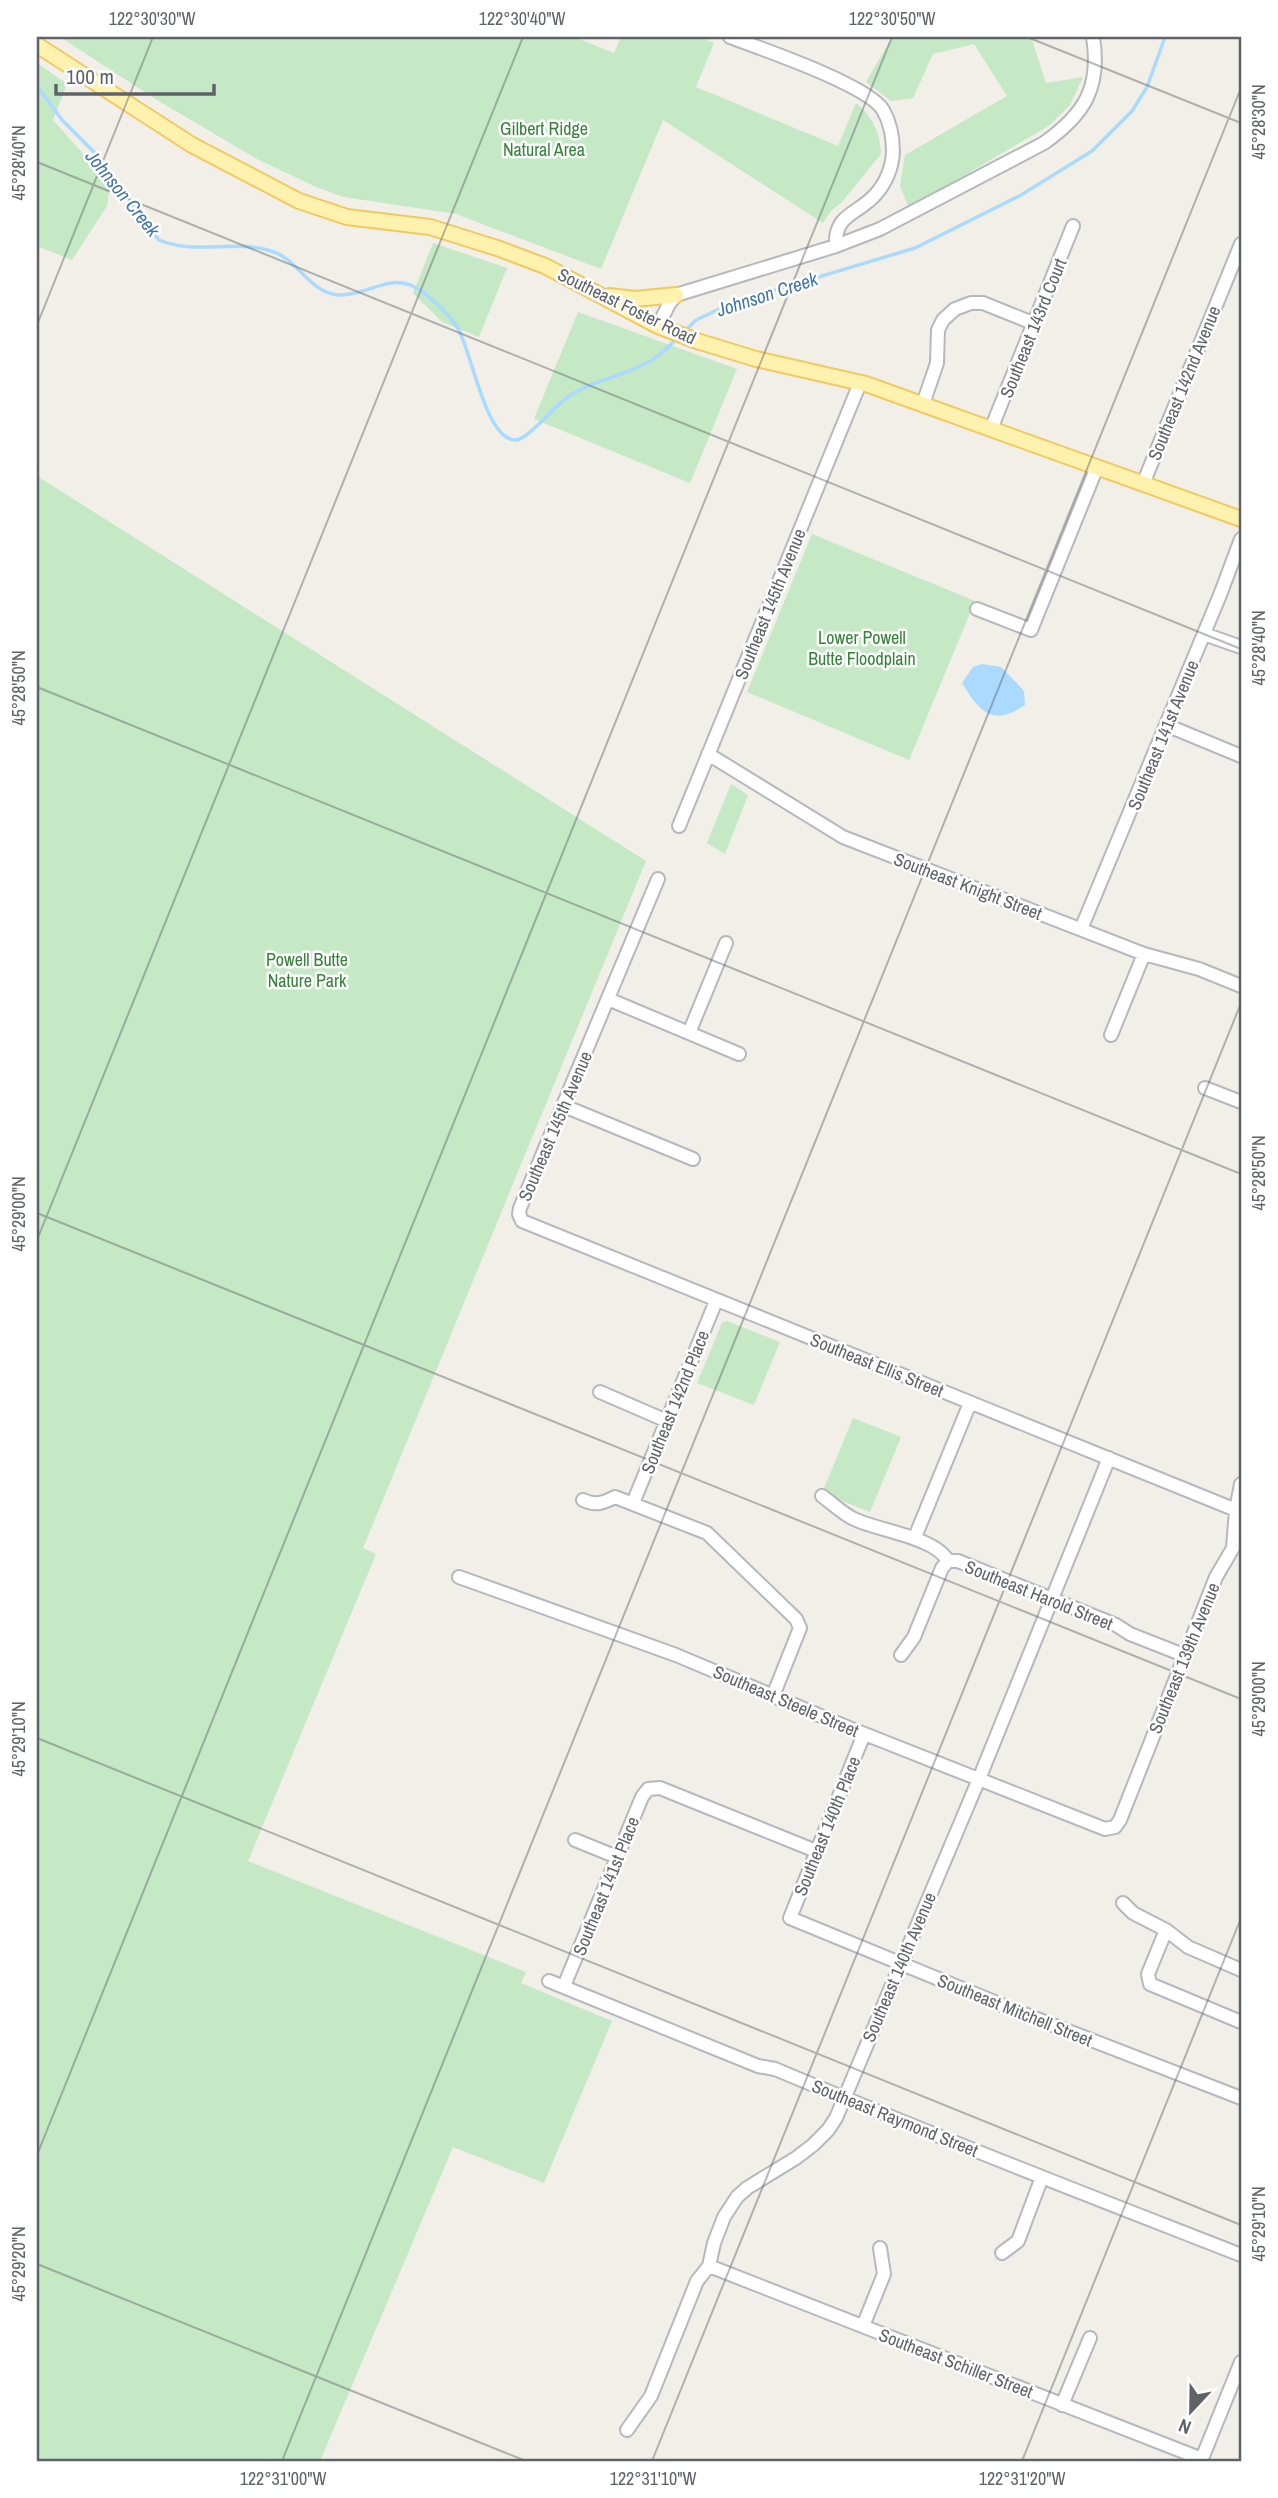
<svg xmlns="http://www.w3.org/2000/svg" width="1278" height="2498" font-family="'Archivo Narrow',sans-serif">
<rect width="100%" height="100%" fill="#f1efe8"/>
<path fill="#c5e8c5" d="M60 37H574L614 53 621 37H700L714 43 696 87 838 146 856 103C873 117 880 133 881 154L842 202 832 210 823 223 663 120 601 269 456 214 344 197 316 187 257 159 157 100Z
M892 37H1031L1046 83 1083 77 1070 105 1050 125 909 208 900 186 905 155 1007 96 974 44 933 54 913 98 891 101 866 82Z
M37 63 67 84 53 120 110 184 107 206 72 260 37 246Z
M433 243 507 268 479 337 442 322 413 293Z
M578 312 737 369 690 483 534 419Z
M37 476 646 861 363 1548 376 1554 248 1861 526 1972 521 1983 612 2021 544 2183 453 2147 320 2461H37Z
M812 534 975 601 909 760 747 692Z
M731 784 748 795 725 854 707 843Z
M727 1321 780 1342 754 1405 697 1383 722 1323Z
M853 1418 901 1437 870 1512 822 1493Z"/>
<path fill="#aadaff" d="M982 664 1001 667 1011 677 1024 691 1025 705C992 727 980 712 962 683L973 667Z"/>
<g fill="none" stroke-linecap="round" stroke-linejoin="round">
<path stroke="#aadaff" stroke-width="3.5" d="M37 86 62 120 94 152 159 240C197 256 237 238 274 252 299 261 310 293 339 295 371 296 393 268 424 293 436 302 449 315 457 327 472 350 485 441 516 440 528 439 552 409 564 400 591 379 622 378 650 361 661 355 670 346 678 337
M684 332 696 320 732 303 915 248 1021 195 1092 151 1132 111 1147 87 1165 37"/>
<defs>
<path id="minor" d="M730 37C762 49 868 85 883 110 890 122 893 138 893 152 892 168 886 183 875 195 857 215 834 214 836 246
M658 326 669 304 676 295 836 246 880 229 1044 143C1085 114 1101 87 1093 37
M923 404 937 363 938 330 943 320 955 309 971 303H983L1035 324
M991 429 1073 226
M1143 484 1241 244
M977 609 1031 630 1097 467
M1204 634 1241 647
M1166 725 1241 756
M708 754 843 837 1144 954 1199 969 1241 986
M679 826 860 383
M658 879 520 1208 519 1214 522 1221 1236 1510
M1081 929 1220 595 1241 539
M608 999 739 1054
M689 1033 726 943
M1111 1035 1144 954
M1205 1088 1241 1102
M564 1106 693 1159
M600 1392 667 1421
M822 1496C832 1503 843 1514 854 1519 879 1531 935 1537 948 1561H958L1116 1625 1130 1634 1186 1656
M583 1500C596 1506 603 1503 615 1497L707 1533 796 1619 800 1628 773 1696
M633 1503 716 1301
M915 1537 970 1403
M459 1577 676 1655 847 1727 1105 1829 1115 1827 1120 1820 1216 1577 1233 1548 1236 1510 1241 1484
M901 1655 914 1637 942 1568 948 1561
M864 1734 790 1918 1019 2012 1241 2098
M575 1840 617 1857
M1123 1903 1133 1913 1166 1930 1188 1947 1241 1970
M1166 1930 1148 1974 1150 1984 1241 2022
M549 1981 758 2066 775 2069C929 2134 1085 2194 1241 2255
M564 1986 642 1797 648 1789 660 1788 816 1851
M1002 2253 1018 2241 1042 2177
M709 2266 1202 2459
M863 2326 884 2274 880 2248
M1062 2405 1090 2338
M627 2430 651 2396 697 2281 709 2266 714 2243 724 2217 737 2197 747 2188 796 2158 813 2145 828 2130 836 2118 979 1779 1109 1458
M1201 2461 1241 2362"/>
<path id="major" d="M37 45 192 145 299 201 347 217 430 227 497 248 545 266 658 326 697 341 756 359 866 384 1241 519
M609 296 635 299 676 295"/>
</defs>
<use href="#minor" stroke="#b5b8bc" stroke-width="16"/>
<use href="#major" stroke="#f2c960" stroke-width="18"/>
<use href="#minor" stroke="#fff" stroke-width="12"/>
<use href="#major" stroke="#fff2af" stroke-width="14"/>
</g>
<path fill="none" stroke="#5f6368" stroke-width="2" stroke-opacity="0.45" d="M1027 37 1241 123M37 162 1241 649M37 325 153 37M37 687 1241 1174M37 1213 1241 1699M37 1240 523 37M37 1738 1241 2225M37 2155 892 37M37 2264 526 2461M282 2461 1241 88M652 2461 1241 1003M1022 2461 1241 1918"/>
<g text-anchor="middle" dominant-baseline="central" stroke-width="5" stroke-linejoin="round" paint-order="stroke">
<g font-size="18" fill="#348238" stroke="#fff">
<text x="544" y="128">Gilbert Ridge<tspan x="544" dy="21">Natural Area</tspan></text>
<text x="862" y="637">Lower Powell<tspan x="862" dy="21">Butte Floodplain</tspan></text>
<text x="307" y="959">Powell Butte<tspan x="307" dy="21">Nature Park</tspan></text>
</g>
<g font-size="18" fill="#5f6368" stroke="#fff">
<text transform="translate(627 306) rotate(26)">Southeast Foster Road</text>
<text transform="translate(1033 328) rotate(-68)">Southeast 143rd Court</text>
<text transform="translate(1184 383) rotate(-68)">Southeast 142nd Avenue</text>
<text transform="translate(770 604) rotate(-68)">Southeast 145th Avenue</text>
<text transform="translate(1163 735) rotate(-68)">Southeast 141st Avenue</text>
<text transform="translate(968 886) rotate(21)">Southeast Knight Street</text>
<text transform="translate(555 1126) rotate(-67)">Southeast 145th Avenue</text>
<text transform="translate(877 1365) rotate(22)">Southeast Ellis Street</text>
<text transform="translate(675 1402) rotate(-68)">Southeast 142nd Place</text>
<text transform="translate(1039 1595) rotate(22)">Southeast Harold Street</text>
<text transform="translate(1184 1658) rotate(-68)">Southeast 139th Avenue</text>
<text transform="translate(786 1701) rotate(23)">Southeast Steele Street</text>
<text transform="translate(827 1826) rotate(-68)">Southeast 140th Place</text>
<text transform="translate(606 1886) rotate(-68)">Southeast 141st Place</text>
<text transform="translate(899 1967) rotate(-67)">Southeast 140th Avenue</text>
<text transform="translate(1015 2010) rotate(22)">Southeast Mitchell Street</text>
<text transform="translate(895 2118) rotate(22)">Southeast Raymond Street</text>
<text transform="translate(956 2363) rotate(21)">Southeast Schiller Street</text>
</g>
<g font-size="19" font-style="italic" fill="#4174aa" stroke="#fff">
<text transform="translate(123 193) rotate(51)">Johnson Creek</text>
<text transform="translate(767 294) rotate(-18)">Johnson Creek</text>
</g>
</g>
<rect width="1278" height="2498" fill="none" stroke="#ffffff" stroke-width="77"/>
<g transform="translate(1191 2411) rotate(202)" stroke="#ffffff" stroke-width="5" paint-order="stroke">
<path d="M0-5L12 26L0 18L-12 26Z" fill="#5f6368"/>
<text y="-10" font-size="19" font-weight="bold" text-anchor="middle" fill="#5f6368">N</text>
</g>
<path d="M56 84v10h158v-10" fill="none" stroke="#5f6368" stroke-width="3.5"/>
<text x="66" y="84" font-size="21" fill="#5f6368" stroke="#ffffff" stroke-width="5" paint-order="stroke">100 m</text>
<rect x="38" y="38" width="1202" height="2422" fill="none" stroke="#5f6368" stroke-width="2.5"/>
<g font-size="18" text-anchor="middle" fill="#5f6368">
<text x="152" y="25">122°30'30"W</text>
<text x="522" y="25">122°30'40"W</text>
<text x="892" y="25">122°30'50"W</text>
<text transform="translate(1259 122) rotate(-90)" y="6">45°28'30"N</text>
<text transform="translate(19 163) rotate(-90)" y="6">45°28'40"N</text>
<text transform="translate(1259 648) rotate(-90)" y="6">45°28'40"N</text>
<text transform="translate(19 688) rotate(-90)" y="6">45°28'50"N</text>
<text transform="translate(1259 1173) rotate(-90)" y="6">45°28'50"N</text>
<text transform="translate(19 1214) rotate(-90)" y="6">45°29'00"N</text>
<text transform="translate(1259 1699) rotate(-90)" y="6">45°29'00"N</text>
<text transform="translate(19 1739) rotate(-90)" y="6">45°29'10"N</text>
<text transform="translate(1259 2224) rotate(-90)" y="6">45°29'10"N</text>
<text transform="translate(19 2264) rotate(-90)" y="6">45°29'20"N</text>
<text x="283" y="2485">122°31'00"W</text>
<text x="653" y="2485">122°31'10"W</text>
<text x="1022" y="2485">122°31'20"W</text>
</g>
</svg>
